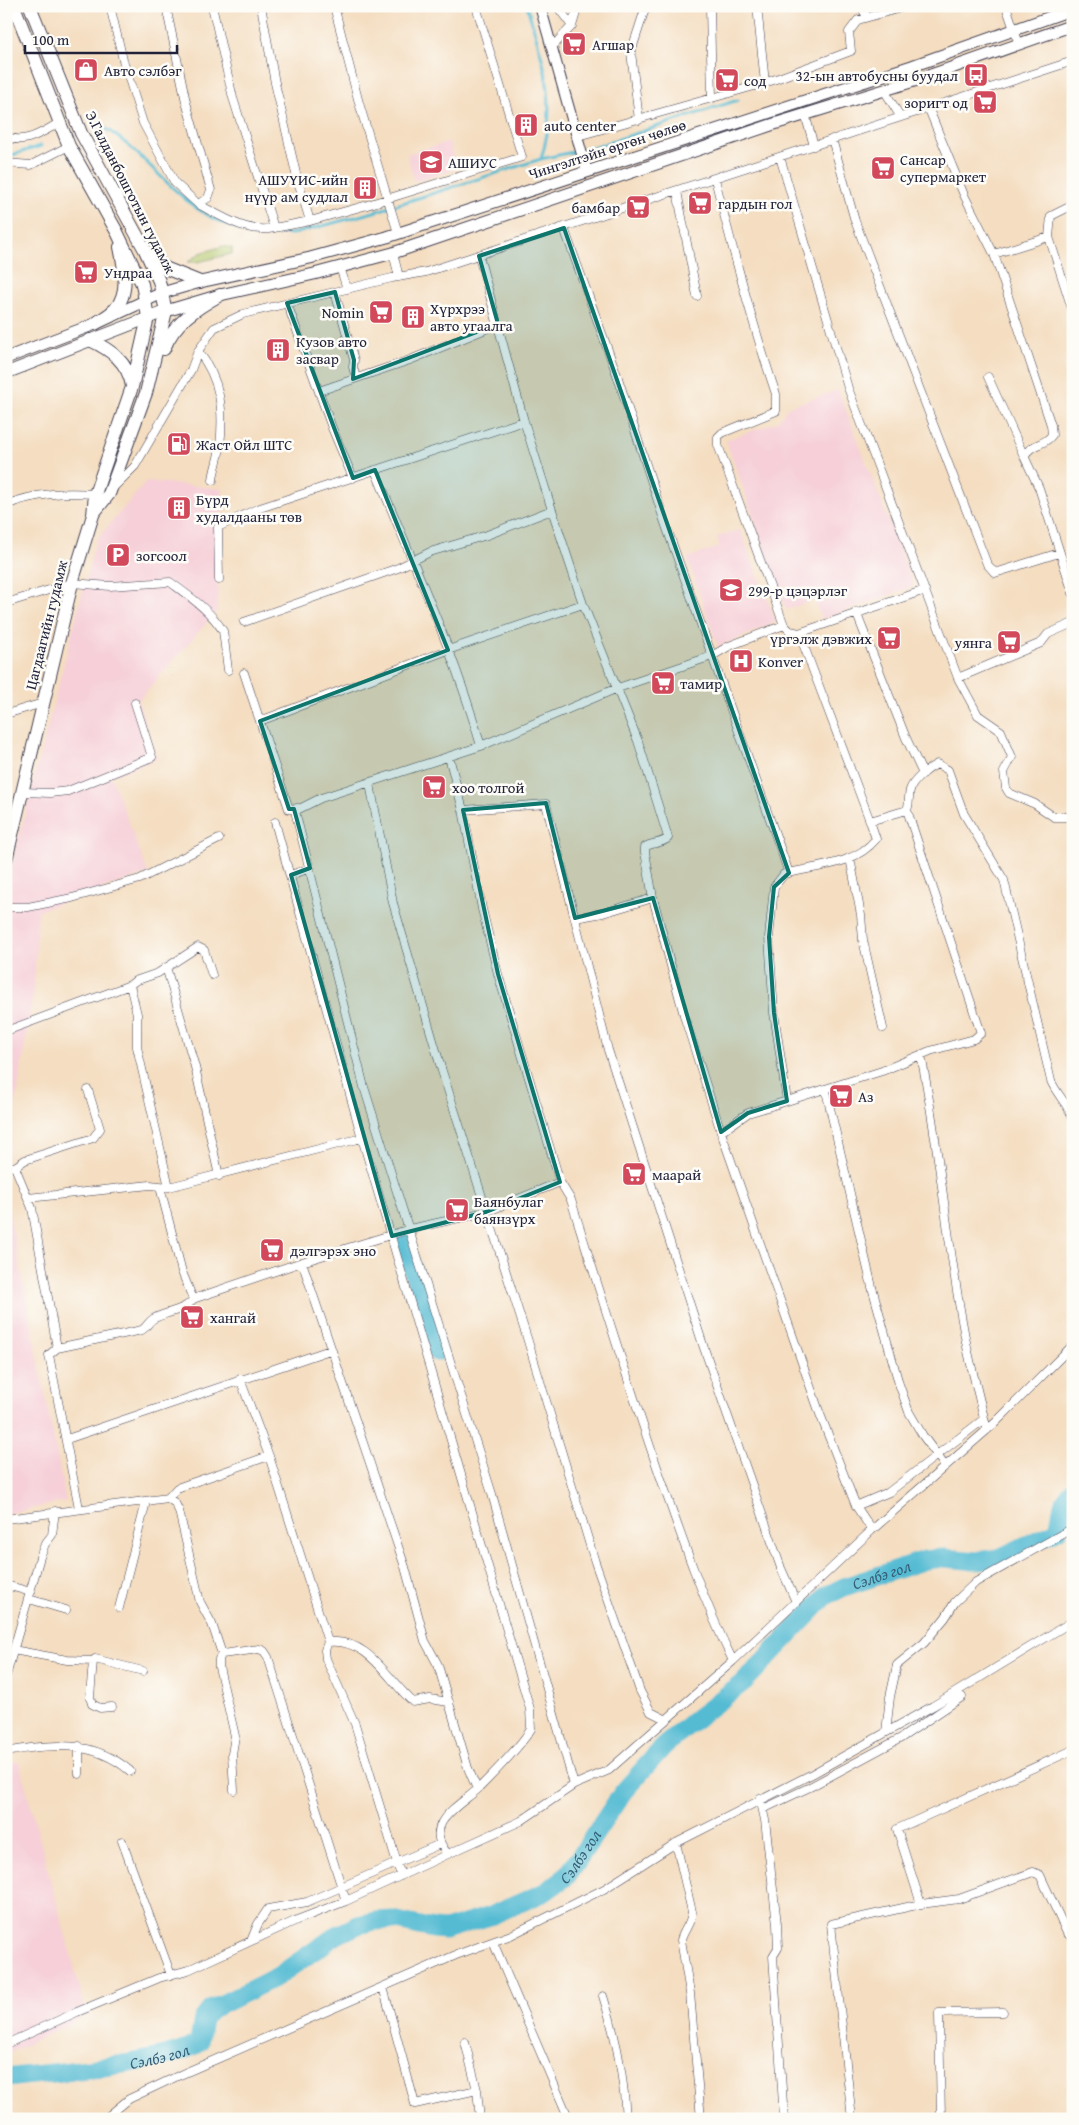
<svg xmlns="http://www.w3.org/2000/svg" width="1079" height="2125" font-family="'Gentium Book Plus',serif">
<rect width="100%" height="100%" fill="#fdfcf7"/>
<filter id="ink" filterUnits="userSpaceOnUse"><feTurbulence type="fractalNoise" baseFrequency=".02" numOctaves="2"/><feDisplacementMap in="SourceGraphic" scale="10" xChannelSelector="R" yChannelSelector="G"/><feConvolveMatrix kernelMatrix="1 2 1 2 8 2 1 2 1" color-interpolation-filters="sRGB"/></filter>
<filter id="wash" filterUnits="userSpaceOnUse"><feTurbulence type="fractalNoise" baseFrequency=".0096" numOctaves="4" result="noise"/><feDisplacementMap in="SourceGraphic" scale="20" xChannelSelector="R" yChannelSelector="G"/><feGaussianBlur stdDeviation="1.12" result="paint"/><feColorMatrix in="noise" values="0 0 0 0 0 0 0 0 0 0 0 0 0 0 0 0 0 1.4 0 .05"/><feComposite in="paint" operator="in"/></filter>
<g filter="url(#wash)">
<rect width="100%" height="100%" fill="#f4ddc0"/>
<path fill="#f6cfd8" d="M449 142 456 169 414 181 407 154Z
M838 390 914 586 822 619 814 600 786 610 726 440 777 422 788 407Z
M147 481 223 489 217 611 138 701 157 759 111 776 148 873 38 911 34 987 6 1168V887L96 540Z
M740 530 776 622 718 647 687 558 720 547 717 537Z
M6 1196 66 1501 6 1514Z
M6 1762H19L87 2015 6 2055Z"/>
<path fill="#b0c468" stroke="#697352" d="M223 246 232 248V254L198 262H188L200 253Z"/>
<g fill="none" stroke-linecap="round" stroke-linejoin="round">
<path stroke="#55bbd3" stroke-width="3" d="M527 6C543 61 559 102 541 159
M98 124C153 154 184 222 251 231
M6 153 12 155 41 146
M259 232 293 234 374 212 541 159 595 147 738 100"/>
<g stroke="#55bbd3" stroke-width="19">
<path d="M404 1241 437 1352"/>
<path id="s1" d="M6 2078C45 2073 174 2064 199 2042L203 2019 210 2010 278 1976 337 1935 358 1925 375 1921 393 1920 433 1929 445 1930 490 1916 545 1892 567 1876 623 1792 664 1746 698 1717 745 1681 826 1596 844 1587 925 1560 944 1558 978 1561 999 1558 1058 1530 1063 1504 1073 1490"/>
</g>
</g>
</g>
<g filter="url(#ink)">
<g fill="none" stroke-linecap="round" stroke-linejoin="round">
<defs>
<path id="minor" d="M110 6 123 60 143 123 175 183 198 204 208 198 211 190 186 102 166 6
M212 6 233 98 274 228 310 221 364 206 522 157 476 6
M261 6 275 83 297 178 310 221
M334 6 359 103 398 233
M557 6 572 26
M710 6 712 99
M757 6 765 83
M861 6 867 17
M1006 6 1019 44
M552 47 572 26 578 6
M884 90 900 116
M928 107 964 195 994 254 1051 425 1052 435C1043 447 1034 441 1024 456L1039 488 1073 593
M805 114 814 146
M639 120 631 52 646 6
M6 136C24 146 44 131 59 123
M578 136 765 83 851 51 849 32 858 20 908 6
M832 139 855 221 987 564 995 573 1059 553
M780 157 848 388 958 678 1041 643 1048 634 1073 623
M6 163 31 165 69 146
M715 179C733 251 752 324 776 394V411L722 433 718 437V445L784 625 790 631 799 633 925 590
M677 191 697 296
M198 204C221 216 247 234 274 228
M1073 205 1051 216 1049 237 1073 312
M564 228 617 375 665 523 789 873
M393 253 399 277
M994 254 1049 237
M340 267 347 289
M335 292 354 360 353 367 356 378
M287 303 332 428 353 478
M198 351C221 380 224 410 220 446 219 458 214 469 213 480
M988 377 1024 456
M319 391 410 360 498 324
M375 470C412 561 454 651 481 746
M113 488 135 466 191 370 198 351 214 328 243 314 392 278 426 272 1073 61
M6 505C35 493 64 492 95 494
M219 580 218 527 257 509 524 421
M6 603 72 583 110 586 170 582C189 596 210 610 223 631L228 670
M856 612 906 738 923 774
M244 622 398 568 430 552 487 535 552 510
M799 633 870 821 907 810
M244 673 289 809 298 808
M958 678 978 715 1001 731 1012 757 1004 772 1006 788 1009 793 1035 804 1054 817H1073
M6 714 43 703
M260 721 448 650 583 604
M449 757 463 810 482 909 498 974 560 1182 571 1200C599 1289 627 1379 657 1467 680 1533 702 1598 733 1661
M370 784 393 903 442 1071 527 1338 595 1562 640 1691 651 1712 667 1720
M23 792 50 793 68 791 152 757 135 703
M463 810 546 804 608 1050 704 1348 781 1568 796 1602
M850 858 861 915 863 940 883 1028
M291 875 310 868
M6 907H28L72 898 140 879 219 839
M575 918 603 913 653 898
M166 967 195 1067 219 1176
M130 985 137 1014V1047L169 1187
M6 1031 130 985 135 981 158 973 198 947 204 950 212 975
M921 1055C940 1150 947 1247 966 1342 972 1371 980 1401 987 1430
M826 1091 872 1287 899 1384 909 1412 923 1436 945 1466
M787 1101 882 1071 930 1051 974 1039 981 1033 907 810C910 803 908 797 910 790 913 780 929 768 937 764L948 770 964 814 1004 880 1051 1081C1057 1095 1068 1104 1073 1118
M721 1132 748 1113 787 1101 774 1013 769 937 774 887 784 874C815 866 854 866 876 839L870 821
M6 1166 15 1167 32 1208 57 1348 49 1355 79 1508
M15 1167 25 1160 93 1138 100 1129 88 1090
M160 1187 182 1272 193 1299 302 1262 410 1229 486 1212 560 1182
M28 1198 150 1185 169 1187 362 1138
M302 1262 405 1567 425 1641 438 1665 468 1768 477 1789
M57 1348 142 1330C147 1327 148 1322 153 1319 165 1312 186 1311 193 1299
M240 1379 269 1456 328 1642 325 1650 326 1659 355 1724 401 1876
M67 1439 330 1350
M168 1498 175 1503 179 1511 200 1602 212 1624 222 1654 259 1649 264 1651 268 1657 346 1901
M856 1506 889 1492 984 1419
M6 1519 168 1498 177 1488 269 1456
M872 1530 995 1423 1073 1345
M6 1585 31 1592
M29 1599 66 1610
M119 1608 146 1502
M328 1642C369 1638 386 1678 413 1702L430 1699 449 1702
M13 1650 67 1660 93 1661 95 1659 143 1671
M222 1654 219 1659V1667L235 1736 232 1754 234 1790
M93 1661 90 1697 92 1704 100 1708 112 1707
M6 1676 40 1557 45 1544 52 1535 55 1511
M886 1732 890 1697 897 1665 924 1643 945 1618 955 1602 976 1582 1073 1528
M6 1752C51 1743 94 1740 130 1771
M79 1774V1746
M574 1785 492 1494 364 1087 295 811 321 798 481 746 615 689 712 656 729 646 784 625
M760 1798 765 1820 777 1924 778 1948 773 1956 784 2119
M763 1809 810 1787 901 1738 962 1697
M122 1841 171 1975
M676 1843 692 1912C691 1924 684 1929 681 1940L690 1993 701 2119
M448 1854 521 1821 574 1785 609 1770 733 1661 872 1530 856 1506 820 1414 721 1132 685 1019 653 898 645 852V847C652 842 662 844 668 838L667 834 638 741 583 604 552 510 524 421 479 256
M921 1904 897 1829 1073 1750
M251 1941 258 1924 268 1909 307 1902 440 1844
M493 1942 569 2119
M383 1987 415 2104 477 2090
M603 1996C616 2036 624 2076 626 2119
M465 2042 477 2090 480 2119
M6 2044 77 2012 159 1978 188 1970 297 1920 346 1901 448 1854C420 1824 461 1805 479 1788 495 1772 520 1747 531 1729L530 1709 362 1138 275 822
M89 2119 106 2118 129 2099 180 2075 456 1955 511 1935 604 1889 676 1843 812 1774 933 1706 1073 1621
M852 2119 831 1924 921 1904 959 1899 1033 1872 1040 1875 1067 1933 1073 1938
M941 2119 939 2013 1003 2012"/>
<path id="tertiary" d="M540 6 587 172"/>
<path id="secondary" d="M6 358 95 324 162 293 200 282 310 258 387 237 912 66 1073 9
M6 373 166 311 220 295 314 274 393 253 771 125 917 80 1073 25"/>
<path id="primary" d="M30 6 81 133 145 250 159 281 166 311 146 393 109 494 93 514
M150 255 165 268 200 282
M95 324C101 319 110 315 115 309 130 293 124 266 120 247
M90 340C111 350 128 362 132 386
M164 349C174 322 197 308 220 295
M6 860 72 583 93 515 95 494 132 387 148 317 142 284 117 232 69 146 14 6"/>
</defs>
<use href="#minor" stroke="#423e4f" stroke-width="9"/>
<use href="#tertiary" stroke="#423e4f" stroke-width="12"/>
<use href="#secondary" stroke="#423e4f" stroke-width="13"/>
<use href="#primary" stroke="#423e4f" stroke-width="14"/>
<use href="#minor" stroke="#fff" stroke-width="8"/>
<use href="#tertiary" stroke="#fff" stroke-width="10"/>
<use href="#secondary" stroke="#fff" stroke-width="11"/>
<use href="#primary" stroke="#fff" stroke-width="12"/>
</g>
</g>
<path fill="#0f766e" fill-opacity="0.2" stroke="#0f766e" stroke-width="4" stroke-linejoin="round" d="M564 228 789 873 774 887 769 937 774 1013 787 1101 748 1113 721 1132 653 898 575 918 546 803 463 810 498 974 560 1182 486 1212 392 1236 291 875 310 868 294 809H289L260 721 448 650 375 470 353 478 287 303 335 292 354 360 353 379 498 324 479 256Z"/>
<defs>
<symbol id="supermarket-square" viewBox="-11 -11 22 22"><rect x="-9" y="-9" width="18" height="18" rx="4" fill="#d1495b" stroke="#fdfcf7"/><path d="M-6-5.5h2.5l.6 2H6L4.5 2H-2.5L-4.4-4H-6ZM-1.5 3.2a1.3 1.3 0 1 0 .1 0ZM3 3.2a1.3 1.3 0 1 0 .1 0Z" fill="#fff"/></symbol>
<symbol id="shop-square" viewBox="-11 -11 22 22"><rect x="-9" y="-9" width="18" height="18" rx="4" fill="#d1495b" stroke="#fdfcf7"/><path d="M-5-2.5h2.3a2.7 3.5 0 0 1 5.4 0H5L5.5 6h-11ZM-1.5-2.5h3a1.5 2.3 0 0 0-3 0Z" fill="#fff"/></symbol>
<symbol id="bus-square" viewBox="-11 -11 22 22"><rect x="-9" y="-9" width="18" height="18" rx="4" fill="#d1495b" stroke="#fdfcf7"/><path d="M-5-6H5V4H4V6H2V4H-2V6H-4V4H-5ZM-3.5-4V0h7V-4ZM-3.5 1.2v1.5H-2V1.2ZM2 1.2v1.5H3.5V1.2Z" fill="#fff"/></symbol>
<symbol id="building-square" viewBox="-11 -11 22 22"><rect x="-9" y="-9" width="18" height="18" rx="4" fill="#d1495b" stroke="#fdfcf7"/><path d="M-4-6H4V6H1V3H-1V6H-4ZM-2.5-4.3h1.7v1.8h-1.7ZM.8-4.3h1.7v1.8H.8ZM-2.5-1h1.7V.8h-1.7ZM.8-1h1.7V.8H.8Z" fill="#fff"/></symbol>
<symbol id="university-square" viewBox="-11 -11 22 22"><rect x="-9" y="-9" width="18" height="18" rx="4" fill="#d1495b" stroke="#fdfcf7"/><path d="M0-5L7-2L0 1L-7-2ZM-4 1L0 2.5L4 1V4Q0 6-4 4Z" fill="#fff"/></symbol>
<symbol id="fuel-square" viewBox="-11 -11 22 22"><rect x="-9" y="-9" width="18" height="18" rx="4" fill="#d1495b" stroke="#fdfcf7"/><path d="M-5.5-6h7V0h2V4h1.3V-2.5L3-4.5l.8-.8L6-3V5H2.5V1h-1V6h-7ZM-4.2-4.7v3.2H.2V-4.7Z" fill="#fff"/></symbol>
<symbol id="parking-square" viewBox="-11 -11 22 22"><rect x="-9" y="-9" width="18" height="18" rx="4" fill="#d1495b" stroke="#fdfcf7"/><path d="M-3.5-5.5H1a3.5 3.5 0 0 1 0 7H-1V5.5H-3.5ZM-1-3.4V-.6H.8a1.4 1.4 0 0 0 0-2.8Z" fill="#fff"/></symbol>
<symbol id="school-square" viewBox="-11 -11 22 22"><rect x="-9" y="-9" width="18" height="18" rx="4" fill="#d1495b" stroke="#fdfcf7"/><path d="M0-5L7-2L0 1L-7-2ZM-4 1L0 2.5L4 1V4Q0 6-4 4Z" fill="#fff"/></symbol>
<symbol id="hospital-square" viewBox="-11 -11 22 22"><rect x="-9" y="-9" width="18" height="18" rx="4" fill="#d1495b" stroke="#fdfcf7"/><path d="M-5-5h3v3.5h4V-5h3V5h-3V1.5h-4V5h-3Z" fill="#fff"/></symbol>
</defs>
<g fill-rule="evenodd">
<use href="#supermarket-square" x="560" y="30" width="28" height="28"/>
<use href="#shop-square" x="72" y="56" width="28" height="28"/>
<use href="#bus-square" x="962" y="61" width="28" height="28"/>
<use href="#supermarket-square" x="713" y="66" width="28" height="28"/>
<use href="#supermarket-square" x="971" y="88" width="28" height="28"/>
<use href="#building-square" x="512" y="111" width="28" height="28"/>
<use href="#university-square" x="417" y="148" width="28" height="28"/>
<use href="#supermarket-square" x="869" y="154" width="28" height="28"/>
<use href="#building-square" x="351" y="174" width="28" height="28"/>
<use href="#supermarket-square" x="686" y="189" width="28" height="28"/>
<use href="#supermarket-square" x="624" y="193" width="28" height="28"/>
<use href="#supermarket-square" x="72" y="258" width="28" height="28"/>
<use href="#supermarket-square" x="367" y="298" width="28" height="28"/>
<use href="#building-square" x="399" y="303" width="28" height="28"/>
<use href="#building-square" x="264" y="336" width="28" height="28"/>
<use href="#fuel-square" x="165" y="430" width="28" height="28"/>
<use href="#building-square" x="165" y="494" width="28" height="28"/>
<use href="#parking-square" x="104" y="541" width="28" height="28"/>
<use href="#school-square" x="717" y="576" width="28" height="28"/>
<use href="#supermarket-square" x="875" y="624" width="28" height="28"/>
<use href="#supermarket-square" x="995" y="628" width="28" height="28"/>
<use href="#hospital-square" x="727" y="647" width="28" height="28"/>
<use href="#supermarket-square" x="649" y="669" width="28" height="28"/>
<use href="#supermarket-square" x="420" y="773" width="28" height="28"/>
<use href="#supermarket-square" x="827" y="1082" width="28" height="28"/>
<use href="#supermarket-square" x="620" y="1160" width="28" height="28"/>
<use href="#supermarket-square" x="443" y="1196" width="28" height="28"/>
<use href="#supermarket-square" x="258" y="1236" width="28" height="28"/>
<use href="#supermarket-square" x="178" y="1303" width="28" height="28"/>
</g>
<g text-anchor="middle" dominant-baseline="central" stroke-width="5" stroke-linejoin="round" paint-order="stroke">
<g font-size="15" fill="#22223b" stroke="#fdfcf7" text-anchor="start">
<text x="592" y="44">Агшар</text>
<text x="104" y="70">Авто сэлбэг</text>
<text x="958" y="75" text-anchor="end">32-ын автобусны буудал</text>
<text x="744" y="80">сод</text>
<text x="968" y="102" text-anchor="end">зоригт од</text>
<text x="544" y="125">auto center</text>
<text x="900" y="159">Сансар<tspan x="900" dy="17">супермаркет</tspan></text>
<text x="448" y="162">АШИУС</text>
<text x="348" y="179" text-anchor="end">АШУҮИС-ийн<tspan x="348" dy="17">нүүр ам судлал</tspan></text>
<text x="718" y="203">гардын гол</text>
<text x="620" y="207" text-anchor="end">бамбар</text>
<text x="104" y="272">Ундраа</text>
<text x="430" y="308">Хүрхрээ<tspan x="430" dy="17">авто угаалга</tspan></text>
<text x="364" y="312" text-anchor="end">Nomin</text>
<text x="296" y="341">Кузов авто<tspan x="296" dy="17">засвар</tspan></text>
<text x="196" y="444">Жаст Ойл ШТС</text>
<text x="196" y="499">Бүрд<tspan x="196" dy="17">худалдааны төв</tspan></text>
<text x="136" y="555">зогсоол</text>
<text x="748" y="590">299-р цэцэрлэг</text>
<text x="872" y="638" text-anchor="end">үргэлж дэвжих</text>
<text x="992" y="642" text-anchor="end">уянга</text>
<text x="758" y="661">Konver</text>
<text x="680" y="683">тамир</text>
<text x="452" y="787">хоо толгой</text>
<text x="858" y="1096">Аз</text>
<text x="652" y="1174">маарай</text>
<text x="474" y="1201">Баянбулаг<tspan x="474" dy="17">баянзүрх</tspan></text>
<text x="290" y="1250">дэлгэрэх эно</text>
<text x="210" y="1317">хангай</text>
</g>
<g font-size="15" fill="#22223b" stroke="#fdfcf7">
<text transform="translate(607 149) rotate(-18)">Чингэлтэйн өргөн чөлөө</text>
<text transform="translate(131 192) rotate(63)">Э.Галданбошготын гудамж</text>
<text transform="translate(46 625) rotate(-76)">Цагдаагийн гудамж</text>
</g>
<g font-size="16" font-style="italic" fill="#365f78" stroke="#fdfcf7">
<text stroke="none"><textPath href="#s1" startOffset="1070">Сэлбэ гол</textPath></text>
<text stroke="none"><textPath href="#s1" startOffset="650">Сэлбэ гол</textPath></text>
<text stroke="none"><textPath href="#s1" startOffset="155">Сэлбэ гол</textPath></text>
</g>
</g>
<rect width="1079" height="2125" fill="none" stroke="#fdfcf7" stroke-width="25"/>
<path d="M25 45v8h152v-8" fill="none" stroke="#22223b" stroke-width="2.5"/>
<text x="32" y="45" font-size="15" fill="#22223b" stroke="#fdfcf7" stroke-width="4" paint-order="stroke">100 m</text>
</svg>
